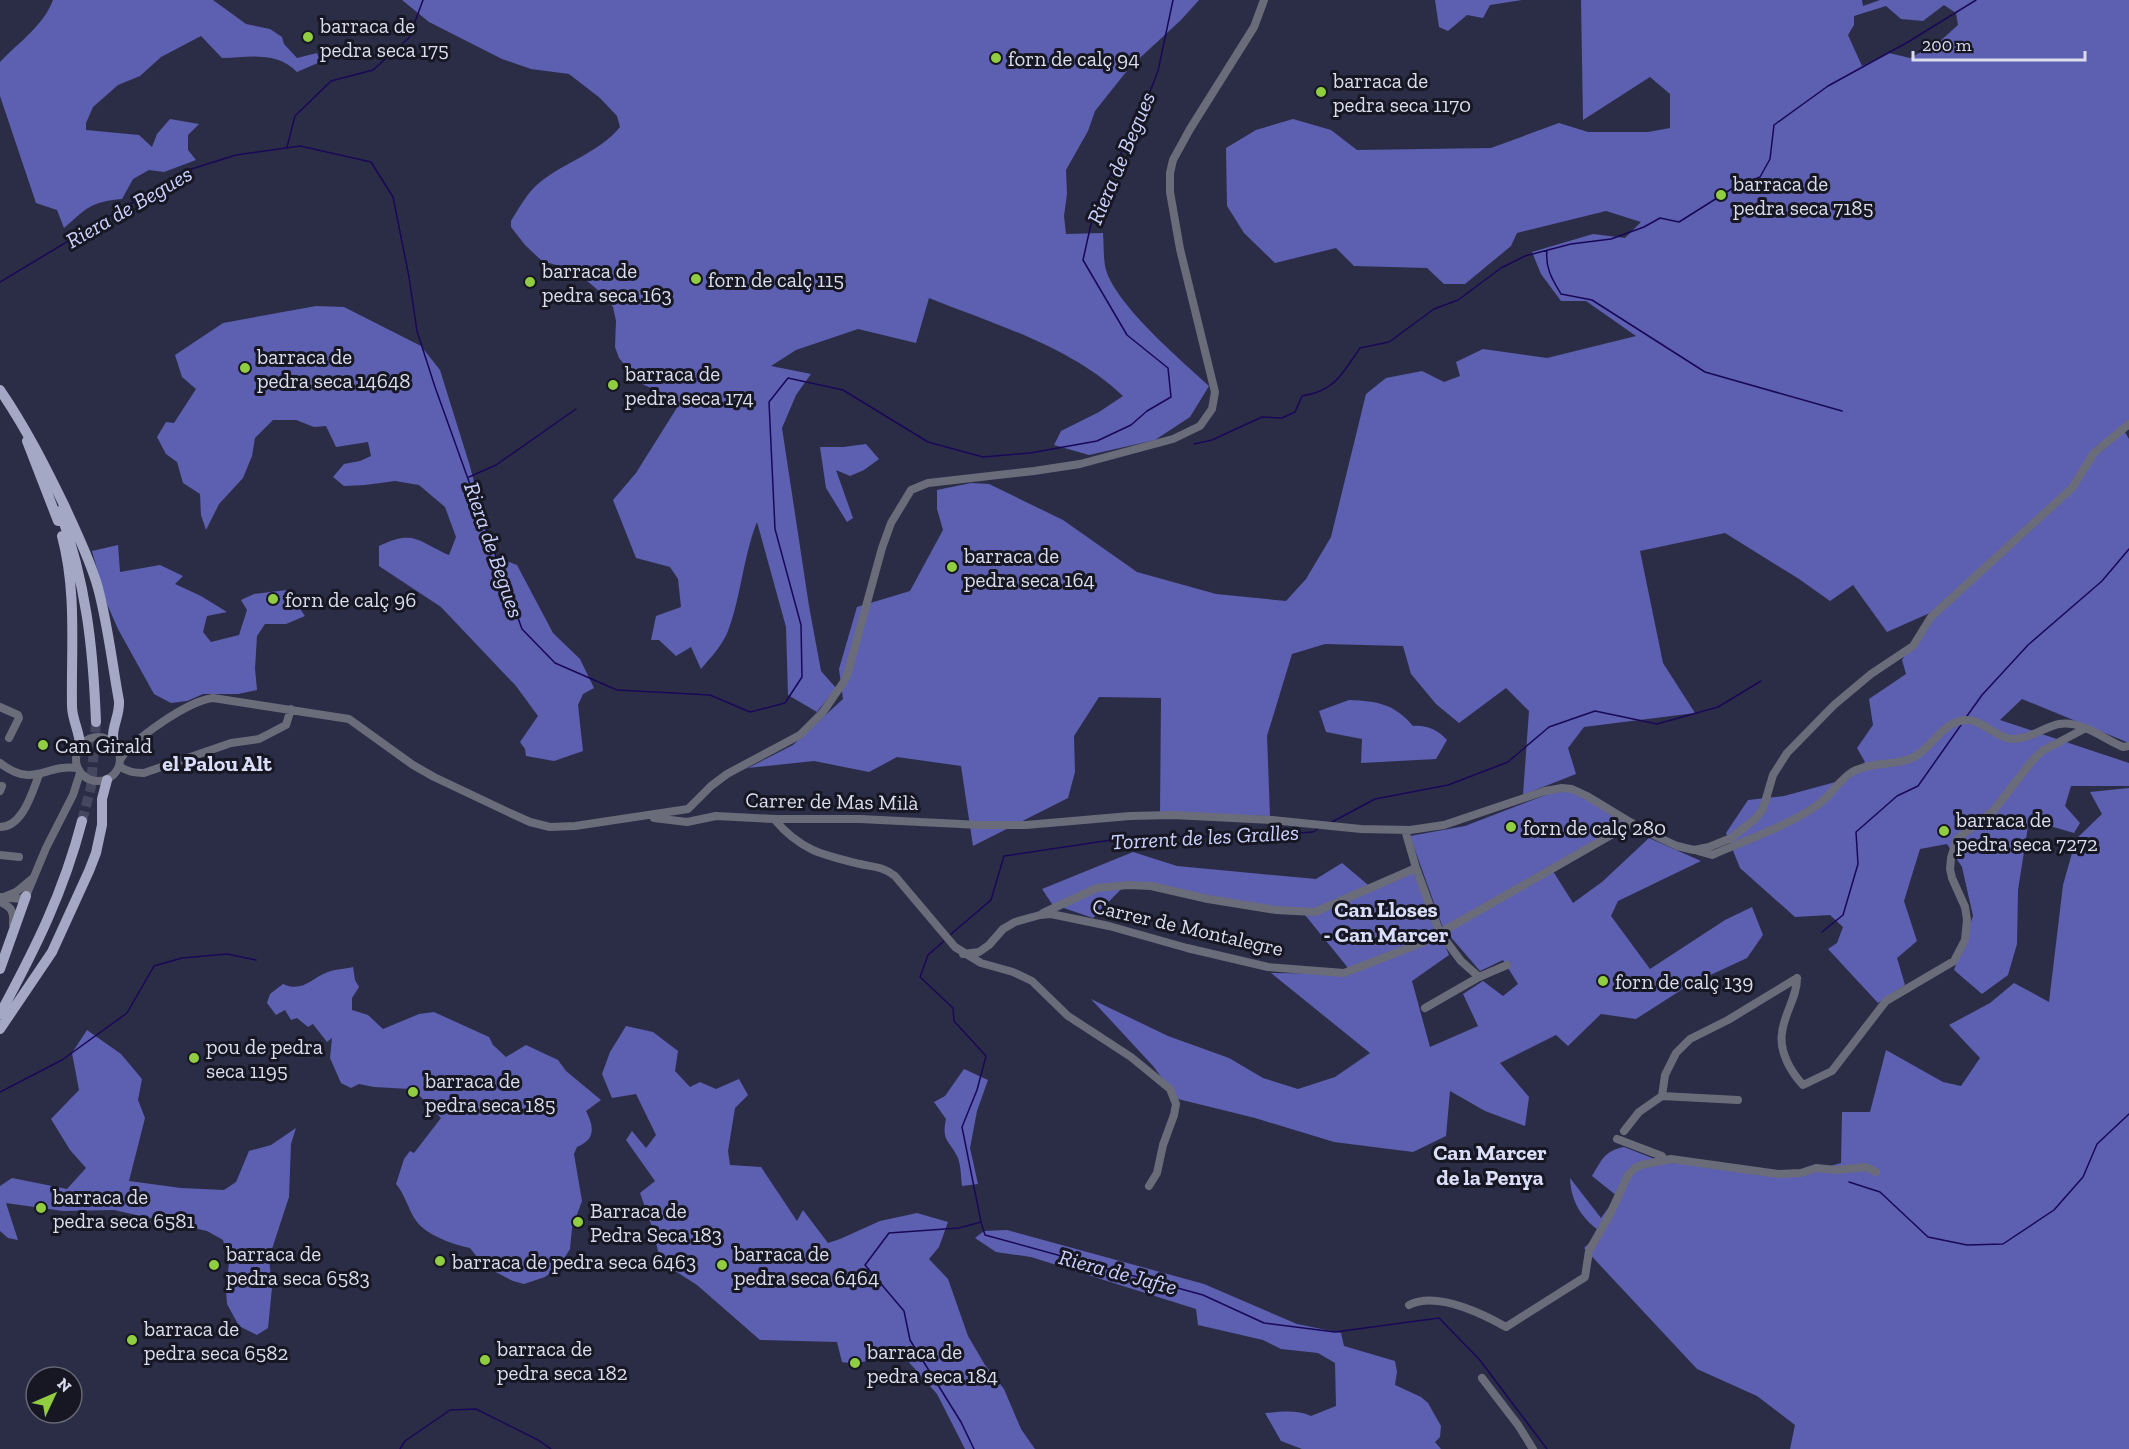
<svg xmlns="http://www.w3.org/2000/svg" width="2129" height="1449" font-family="'Zilla Slab',serif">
<rect width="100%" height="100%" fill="#2b2d47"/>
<path fill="#5d5fb1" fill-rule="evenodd" d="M53 0H213L246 24 270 29 282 37 284 44 297 58 317 53 320 62 297 72C277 51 249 57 222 58L201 36 161 57 140 76 118 85 93 107 86 123V130L139 135 152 147 157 134 170 119 199 124 188 135V150L196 160 164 172 149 170 133 179 122 199C90 202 87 208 64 228L57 210 36 203 0 96V62C18 43 44 25 53 0Z
M402 0H1199L1181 20 1130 67 1095 111 1088 131 1066 170 1067 194 1064 216 1066 234 1103 233C1104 244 1103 259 1106 270 1117 306 1181 360 1209 386L1190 417 1155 440 1089 455 1054 445 1061 431 1099 412 1123 396C1070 346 996 325 929 298L916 343 858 329 796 350 771 366 811 374 796 395 782 428 809 606 821 671 836 688 817 712 788 695 786 627 757 522C743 557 741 597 728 631 722 646 711 657 701 669L691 647 676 656 659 640H651L656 616 681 607 678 579 670 567 636 558 613 500 636 473 678 406 661 392 644 385 634 377 619 358 615 347 616 321 613 307 605 296 586 280 567 268 542 261 525 245 511 227V221C519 208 527 193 539 183 564 162 599 153 620 127L617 116 600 98 569 74 531 69 502 59 429 22Z
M1435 0H1522L1490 5 1483 18 1467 15 1448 31 1439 27Z
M1581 0H1862L1863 6 1880 0H2129V429L2125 432 2129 439V743L2022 699 2000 720 2129 763V786H2071L2065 806 2080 823 2074 833 2029 820 2018 890 2017 944 2008 975 1982 994 1954 970 1973 916 1962 867 1947 844 1920 849 1904 901 1917 941 1897 958 1905 985 1878 1003 1828 949 1837 943 1843 927 1830 915 1795 917 1740 868 1726 833 1748 800 1784 796 1843 780 1865 762 1857 748 1873 725 1869 699 1906 674 1902 660 1932 612 1887 632 1853 585 1830 601 1799 579 1725 533 1640 551 1663 663 1695 713 1584 727 1568 748 1576 774 1523 795 1529 711 1506 688 1459 723 1436 704 1411 674 1403 646 1325 644 1292 654 1267 736 1270 816 1160 813 1161 698 1099 697 1074 736 1075 772 1068 798 973 846 961 766 897 757 869 772 814 761 748 768 793 745 843 699 839 669 857 607 910 591 943 530 937 509V490L971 483 989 484 1063 520 1137 572 1216 594 1286 601 1306 579 1331 537 1366 394 1386 378 1422 371 1444 382 1460 376 1456 362 1483 349 1547 358 1636 336 1586 301H1561L1541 274 1532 252 1593 234 1625 238 1641 222 1606 211 1517 233 1511 246 1465 284H1444L1427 268 1354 266 1336 248 1275 263 1244 233 1227 206 1226 148 1256 130 1293 119 1331 130 1357 150 1491 148 1559 123 1588 132H1648L1670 128V94L1650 77 1583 120ZM1944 5 1956 13 1958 25 1938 43 1910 58 1889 53 1862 66 1848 35 1854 25V16L1886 6 1901 19 1923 21Z
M316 306 344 307 421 346 440 370 469 463 476 489 475 504 497 557 517 565 553 633 580 659 594 688 583 694 578 705 583 751 554 761 526 756 525 749 520 742 538 716 516 686 441 607 379 566V546C414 529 417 541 449 555L456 537 445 507 419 485 395 481 365 485 344 486 333 477 344 464 360 461 371 456 368 442 336 447 326 426 314 427 296 420H273L255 438 252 456 243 478 219 504 206 530 201 515 200 494 183 483 177 462 166 454 157 437 166 422 174 423 196 389 182 377 175 355 223 323Z
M866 444 879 459 864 470 850 476 836 470 853 518 847 522 826 488 820 447H843Z
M118 545 120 572 160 565 183 576 175 584 201 596 227 612 207 616 203 632 211 642 239 635 247 610 241 600 254 594 287 590 305 616 286 624H265L257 636 255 669 257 690 238 694H203L187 701 171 703 154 694 118 629 107 604 92 551Z
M1349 700C1378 701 1394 704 1413 726 1427 725 1438 730 1447 740L1436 759 1361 763 1362 739 1326 732 1319 711Z
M1564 788 1607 810 1626 825 1551 868 1573 903 1602 882 1649 838 1701 861 1618 901 1611 916 1650 969 1725 920 1752 907 1763 935 1747 958 1689 985 1636 1019 1601 1014 1568 1046 1556 1035 1500 1063 1529 1097 1525 1126 1485 1111 1450 1091 1446 1136 1413 1152 1334 1142 1255 1118 1178 1099 1153 1066 1091 999 1168 1036 1229 1058 1263 1078 1298 1089 1335 1077 1370 1053 1271 973 1353 974 1305 915 1129 881 1093 918 1052 904 1042 889 1133 852 1177 866 1316 879 1342 863 1373 889 1413 872 1449 955 1412 981 1430 1047 1478 1026 1463 994 1483 981 1503 996 1518 984 1503 960 1480 971 1443 928 1410 836 1465 826Z
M2129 788V1449H1790L1795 1425 1757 1396 1697 1369 1584 1248 1601 1232C1582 1219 1571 1202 1570 1178L1601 1218 1617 1196 1592 1176C1602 1160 1604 1151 1624 1147L1665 1163 1713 1164 1791 1177 1841 1163 1842 1112H1870L1886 1050 1943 1082 1961 1086 1980 1058 1949 1025 1990 1003 2014 983 2049 1002 2063 885 2076 839 2102 814 2090 792Z
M353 967 355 980 359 987 352 998V1010L368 1015 383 1029 419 1014 434 1012 489 1037 493 1045 506 1057 526 1045 558 1060 566 1071 601 1100 586 1111C594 1127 596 1139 577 1147L574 1154 582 1201 572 1228 570 1249 560 1265 545 1277 524 1284 513 1281 484 1266 470 1248C454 1245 427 1235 417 1222 408 1210 406 1196 396 1184L404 1159 410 1151 414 1153 441 1118 417 1093 410 1089 374 1087 359 1084 351 1088 341 1083 330 1058 332 1038 327 1042 313 1024 308 1027 297 1018 291 1020 285 1010 276 1015 267 1003 270 994 283 984C303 993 311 978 328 972 335 969 345 969 353 967Z
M626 1026 653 1032 678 1051 675 1071 690 1087 700 1082 716 1089 739 1079 748 1095 735 1108 728 1151 730 1165 761 1167 797 1221 803 1210 828 1243 840 1239 880 1221 917 1213 948 1222 939 1247 929 1259 948 1279 968 1336 985 1365 1004 1389 1021 1429 1035 1449H965L937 1394 899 1351 856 1364 842 1362 837 1342 760 1340 697 1285 661 1262 651 1224 640 1193 655 1181 626 1140 632 1131 646 1148 656 1135 636 1094 612 1098 602 1074 610 1052Z
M87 1030 121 1054 142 1079 138 1100 145 1118 129 1181 181 1188 224 1190 236 1182 249 1151 271 1145 296 1128 291 1144 289 1197 269 1258 272 1288 268 1328 257 1335 239 1326 227 1304 226 1290 229 1262 223 1240 207 1231 114 1210 63 1211 6 1203 18 1240 8 1238 0 1231V1186L12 1178 67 1189 86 1168 70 1150 51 1119 79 1090 72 1053Z
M964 1069 988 1080 977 1111 970 1148 978 1184 962 1186C961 1178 961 1166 958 1158 950 1140 941 1142 946 1119L934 1102 945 1096Z
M1007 1230 1204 1284 1297 1324 1341 1333 1344 1346 1395 1361 1397 1372 1395 1385 1421 1397 1428 1403 1441 1426 1440 1437 1435 1442 1441 1449H1302L1281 1441 1265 1413C1281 1412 1296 1409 1311 1416L1336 1406 1335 1363 1318 1353 1281 1349 1263 1340 1198 1325 1196 1309 1031 1257 996 1252 975 1238 984 1231Z"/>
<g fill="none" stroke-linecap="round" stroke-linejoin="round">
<path stroke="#190857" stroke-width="1.5" d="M287 147 295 116 331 81 373 70 409 38 423 0
M1547 250C1545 268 1552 279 1561 294L1592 300 1705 372 1842 411
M0 282 185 171 236 155 300 146 371 162 393 197 409 277 417 331 435 387 522 629 555 663 617 690 710 695 750 712 785 703 802 677 801 625 775 529 769 402 788 378 843 390 928 442 983 457 1030 453 1097 441 1131 425 1147 411 1171 397 1168 368 1127 335 1083 260 1095 206 1144 107 1158 71 1173 0
M1194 444 1212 440 1262 417 1282 418 1295 412 1302 396C1335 391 1342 374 1360 348L1389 342 1434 309 1458 300 1501 268 1525 256 1571 244 1611 239 1644 227 1660 218 1679 222 1733 188 1760 177 1770 159 1774 125 1828 86 1908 42 1976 0
M469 477 496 465 576 409
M1967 716 1982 695 2028 645 2102 581 2129 549
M1332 822 1375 799 1448 785 1508 762 1549 727 1595 711 1657 724 1718 707 1761 681
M1822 932 1843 915 1858 864 1856 832 1897 796 1918 786 1961 725
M950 935 991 900 1004 856 1138 836 1240 837 1313 832 1319 828
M944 941 928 955 920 977 953 1008 954 1021 986 1056 977 1090 962 1127 981 1222
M0 1092 62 1060 127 1013 154 966 182 958 227 954 256 960
M1849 1182 1880 1192 1928 1237 1967 1245 2003 1244 2054 1210 2083 1177 2097 1144 2129 1114
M400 1449 405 1441 450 1410 476 1409 538 1440 551 1449
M974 1449 961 1422 910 1340 904 1311 865 1265 889 1233 959 1228 981 1222 985 1235 1203 1295 1264 1323 1335 1332 1439 1318 1479 1359 1547 1449"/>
<path stroke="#454760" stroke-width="10" stroke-dasharray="10 5" stroke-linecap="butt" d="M82 821 91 787 96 722"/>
<path stroke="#6b6c7a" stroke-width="8" d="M0 707 18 715 19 718 9 738
M76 759a22 22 0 1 1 44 0a22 22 0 1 1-44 0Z
M120 760C133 739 188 701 213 698L349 719 413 765 434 777 508 812 530 822 550 827 575 826 688 809 711 786 727 774 800 735 823 712 845 680 848 672 882 548 891 523 911 490 928 483 937 482 1034 471 1080 464 1173 439 1200 426 1212 409 1215 392 1180 249 1170 192V173L1173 160 1190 129 1254 27 1264 0
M0 763C34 789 44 764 77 768
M119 766C128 772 134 773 144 773L231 743 259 739 286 725 291 709
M0 791 2 786
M654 818 687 822 716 816 774 819H860L980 825H1026L1130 816 1173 815 1272 820 1361 829 1410 830 1444 825 1545 791 1562 788 1572 789 1587 796 1643 830 1677 846 1694 850 1709 847 1731 838 1755 819 1763 809 1773 775 1787 753 1834 705 1871 674 1913 646 1931 617 2072 488 2094 453 2129 424
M774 819C800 850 822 855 860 864 874 867 884 867 895 876L955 947 981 963 1013 972 1032 981 1068 1016 1131 1057 1170 1089 1176 1104 1174 1115 1163 1145 1157 1173 1149 1186
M0 827C23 827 32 792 39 775
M1698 851 1712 855C1746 840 1785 827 1816 806 1830 797 1838 781 1852 772 1872 761 1898 766 1914 757 1932 748 1942 722 1965 720 1981 719 1996 737 2011 739 2028 740 2044 727 2059 724 2081 720 2104 739 2123 747L2129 746
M0 855 19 857
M1416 868 1440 933 1461 961 1479 977
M0 897 21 899 26 896 46 848 73 795 80 773
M4 897 16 892 33 878
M0 902C12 907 14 912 13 924
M1043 913 1097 888 1128 885 1151 886 1208 899 1276 910 1315 912 1416 868 1405 830
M963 954 979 952 989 945 1003 929 1015 922 1040 915 1051 914 1109 926 1187 948 1268 967 1344 973 1424 942 1632 823
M1797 978C1797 998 1784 1013 1782 1033 1779 1052 1791 1072 1803 1085L1832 1071 1886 1001 1954 961 1965 940 1967 920 1965 907 1952 878 1950 869 1951 858 1957 839 1994 810 2032 761 2042 751 2084 729
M1425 1008 1479 977 1507 965
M1662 1096 1665 1075 1676 1053 1690 1039 1728 1020 1797 978
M1624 1131 1639 1112 1662 1096 1738 1100
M1617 1139 1662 1156 1664 1160
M1409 1305C1437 1291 1481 1313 1506 1327L1585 1277 1589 1251 1610 1214 1628 1175 1635 1168 1641 1165 1671 1159 1778 1174 1801 1173 1816 1168 1837 1170 1866 1167 1876 1172
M1482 1378 1518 1425 1533 1449"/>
<path stroke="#a5a8c4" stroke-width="10" d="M0 390C26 428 45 466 65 507 77 534 90 559 98 588 108 625 112 663 119 701 120 717 110 728 114 744
M27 441 58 521
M60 511C86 583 93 645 96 722
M62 536C77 592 71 649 72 706 72 720 80 732 80 746
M0 969 26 896
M0 1014C35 949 63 894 82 821
M0 1029 52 952 89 871 96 853 102 825V799L107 780"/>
</g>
<g fill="#90cd41" stroke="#161722" stroke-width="2">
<circle cx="308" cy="37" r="6"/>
<circle cx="996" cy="58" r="6"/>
<circle cx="1321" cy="92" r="6"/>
<circle cx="1721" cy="195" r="6"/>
<circle cx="696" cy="279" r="6"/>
<circle cx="530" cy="282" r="6"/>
<circle cx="245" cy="368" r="6"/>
<circle cx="613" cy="385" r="6"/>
<circle cx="952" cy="567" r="6"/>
<circle cx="273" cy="599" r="6"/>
<circle cx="43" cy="745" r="6"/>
<circle cx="1511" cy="827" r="6"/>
<circle cx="1944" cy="831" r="6"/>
<circle cx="1603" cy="981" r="6"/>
<circle cx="194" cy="1058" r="6"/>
<circle cx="413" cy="1092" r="6"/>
<circle cx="41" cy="1208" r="6"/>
<circle cx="578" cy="1222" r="6"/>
<circle cx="440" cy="1261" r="6"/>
<circle cx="214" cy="1265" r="6"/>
<circle cx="722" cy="1265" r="6"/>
<circle cx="132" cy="1340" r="6"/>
<circle cx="485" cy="1360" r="6"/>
<circle cx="855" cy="1363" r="6"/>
</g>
<g text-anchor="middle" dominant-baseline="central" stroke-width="6" stroke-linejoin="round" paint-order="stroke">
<g font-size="21" fill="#dbddee" stroke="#161722" text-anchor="start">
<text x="320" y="25">barraca de<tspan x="320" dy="24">pedra seca 175</tspan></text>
<text x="1008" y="58">forn de calç 94</text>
<text x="1333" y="80">barraca de<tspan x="1333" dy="24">pedra seca 1170</tspan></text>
<text x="1733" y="183">barraca de<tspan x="1733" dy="24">pedra seca 7185</tspan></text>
<text x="542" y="270">barraca de<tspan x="542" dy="24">pedra seca 163</tspan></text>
<text x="708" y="279">forn de calç 115</text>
<text x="257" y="356">barraca de<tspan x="257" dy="24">pedra seca 14648</tspan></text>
<text x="625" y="373">barraca de<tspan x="625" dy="24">pedra seca 174</tspan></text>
<text x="964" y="555">barraca de<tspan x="964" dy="24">pedra seca 164</tspan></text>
<text x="285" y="599">forn de calç 96</text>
<text x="55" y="745">Can Girald</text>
<text x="1956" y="819">barraca de<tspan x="1956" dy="24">pedra seca 7272</tspan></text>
<text x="1523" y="827">forn de calç 280</text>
<text x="1615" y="981">forn de calç 139</text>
<text x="206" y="1046">pou de pedra<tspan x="206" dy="24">seca 1195</tspan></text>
<text x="425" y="1080">barraca de<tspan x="425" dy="24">pedra seca 185</tspan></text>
<text x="53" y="1196">barraca de<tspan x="53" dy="24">pedra seca 6581</tspan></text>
<text x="590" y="1210">Barraca de<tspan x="590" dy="24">Pedra Seca 183</tspan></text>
<text x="226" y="1253">barraca de<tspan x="226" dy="24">pedra seca 6583</tspan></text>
<text x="734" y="1253">barraca de<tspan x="734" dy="24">pedra seca 6464</tspan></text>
<text x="452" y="1261">barraca de pedra seca 6463</text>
<text x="144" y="1328">barraca de<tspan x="144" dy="24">pedra seca 6582</tspan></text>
<text x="497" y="1348">barraca de<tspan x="497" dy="24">pedra seca 182</tspan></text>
<text x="867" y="1351">barraca de<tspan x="867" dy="24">pedra seca 184</tspan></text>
</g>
<g font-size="21" fill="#dbddee" stroke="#161722">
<text transform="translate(832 801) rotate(1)">Carrer de Mas Milà</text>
<text transform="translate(1188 927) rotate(13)">Carrer de Montalegre</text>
</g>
<g font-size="22" font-style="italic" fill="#ccd1fe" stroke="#161722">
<text transform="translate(1121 158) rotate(-67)">Riera de Begues</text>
<text transform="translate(129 207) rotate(-30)">Riera de Begues</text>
<text transform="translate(494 550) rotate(71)">Riera de Begues</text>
<text transform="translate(1205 837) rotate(-3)">Torrent de les Gralles</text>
<text transform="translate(1118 1272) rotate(15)">Riera de Jafre</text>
</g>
<g font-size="22" font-weight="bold" fill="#dadef9" stroke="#161722">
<text x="217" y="763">el Palou Alt</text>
<text x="1386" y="909">Can Lloses<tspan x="1386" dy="25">- Can Marcer</tspan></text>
<text x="1490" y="1152">Can Marcer<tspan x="1490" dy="25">de la Penya</tspan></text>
</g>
</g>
<g transform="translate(54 1395) rotate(46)"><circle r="28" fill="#161722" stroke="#656674" stroke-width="1.5"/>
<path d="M0-4.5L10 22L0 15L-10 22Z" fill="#90cd41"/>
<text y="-9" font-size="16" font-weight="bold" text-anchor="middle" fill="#dbddee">N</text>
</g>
<path d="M1913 51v9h172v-9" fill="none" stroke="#dbddee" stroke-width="3"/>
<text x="1922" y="51" font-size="18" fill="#dbddee" stroke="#161722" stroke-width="4.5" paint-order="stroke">200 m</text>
</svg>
